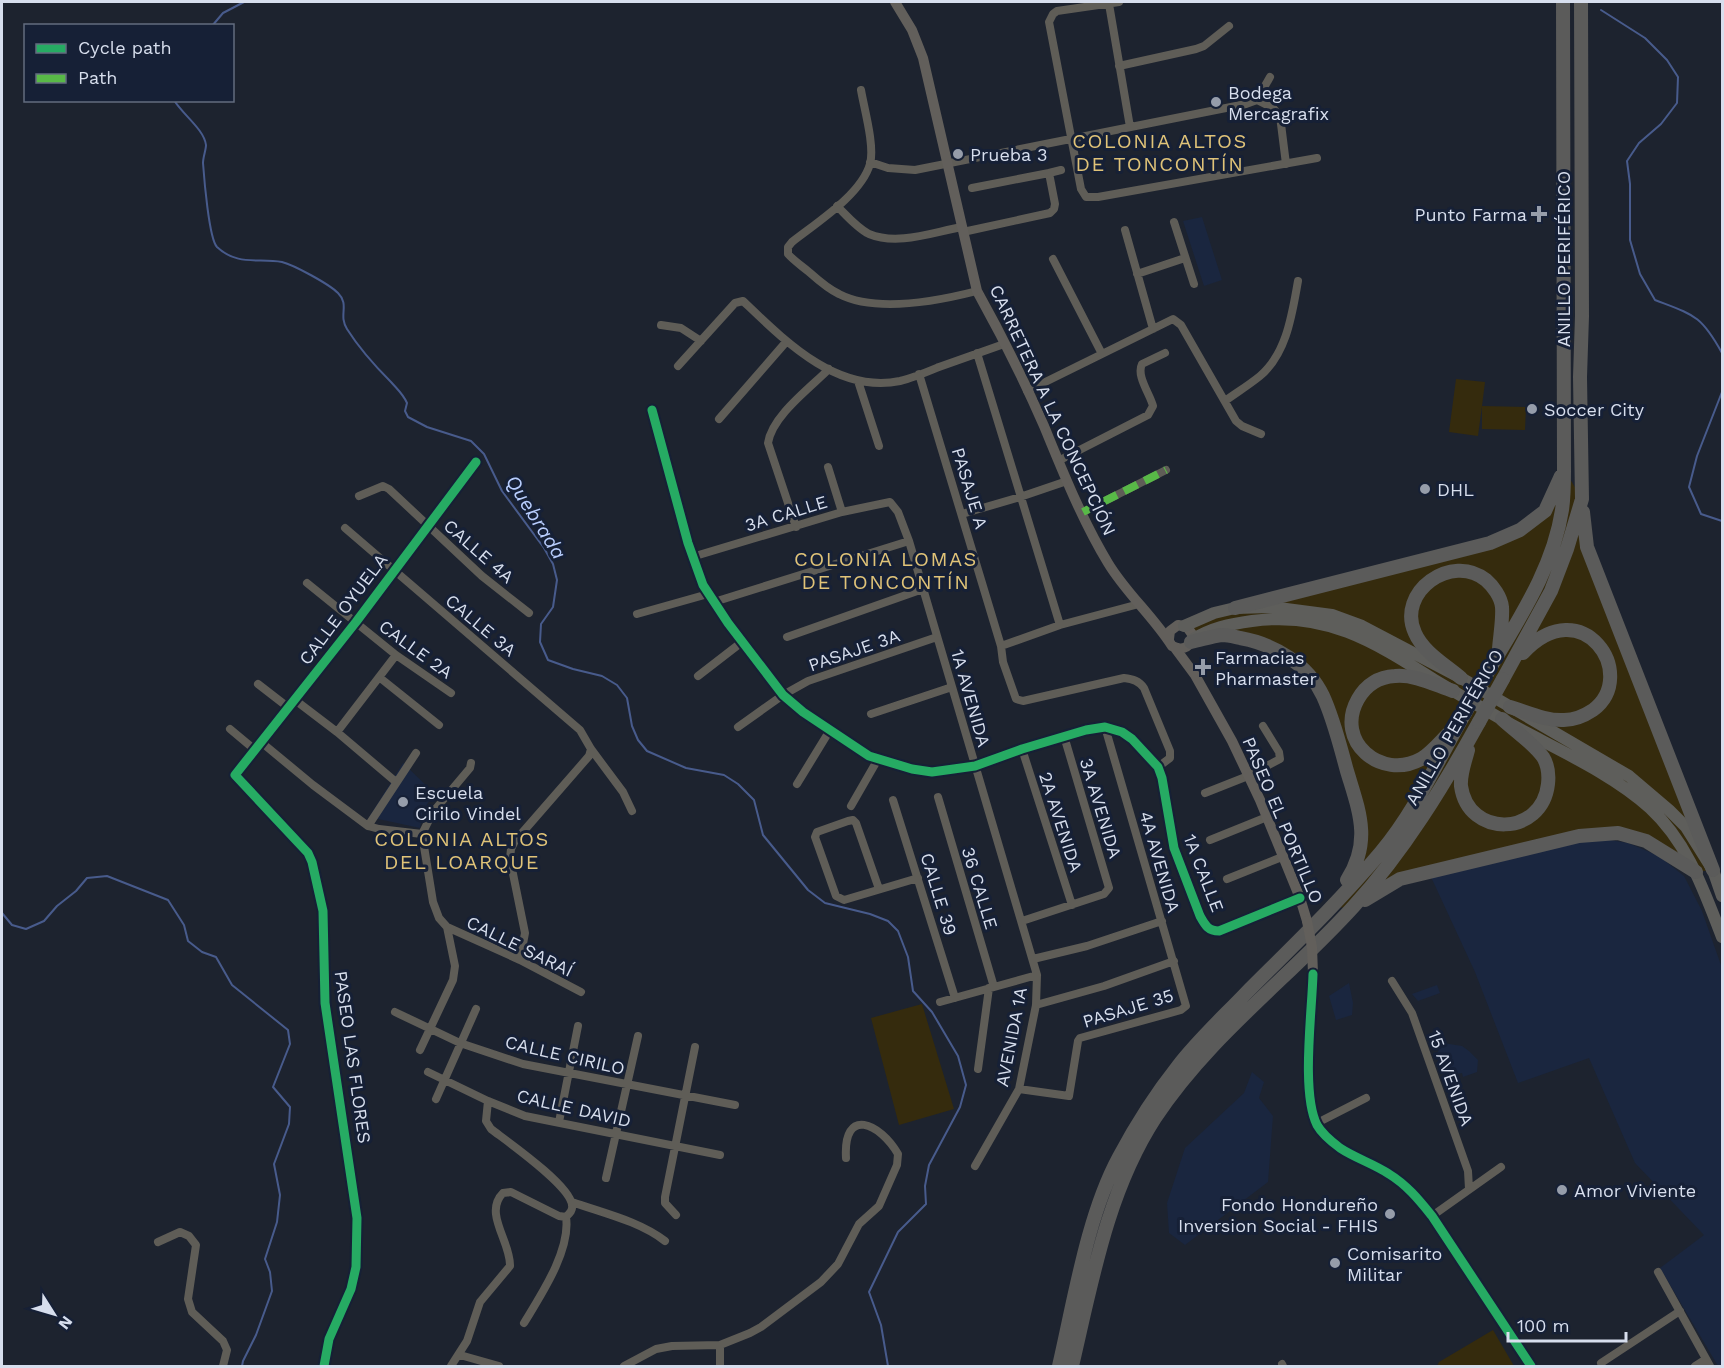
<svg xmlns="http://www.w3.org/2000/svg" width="1724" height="1368" font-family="'Work Sans',sans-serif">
<rect width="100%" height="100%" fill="#1d232f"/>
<path fill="#1a263f" d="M1202 217 1222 280 1204 286 1183 221Z
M403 763 434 793 423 811 420 828 369 817Z
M1603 839 1628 843 1659 856 1684 876 1702 911 1722 968V1366H1718L1660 1268 1704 1235 1635 1163 1589 1058 1518 1083 1475 972 1431 877 1557 846Z
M1349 983 1353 1003 1352 1015 1336 1020 1329 996Z
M1437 985 1440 993 1418 1001 1412 994Z
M1443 1043 1462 1046 1469 1051 1478 1060 1477 1072 1463 1077 1462 1073 1453 1075 1445 1062 1442 1054 1437 1053Z
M1252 1072 1264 1082 1259 1098 1273 1116 1268 1182 1185 1245 1169 1233 1167 1203 1185 1148 1244 1093Z"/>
<path fill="#352b0d" d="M1456 379 1485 382 1482 406 1526 407 1525 430 1482 429V406L1478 436 1449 432Z
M1564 469 1582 499 1583 525 1713 870 1696 872 1619 833 1400 879 1353 907 1329 908 1355 868 1362 831 1312 678 1254 640H1192L1189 629 1214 613 1490 543 1545 511Z
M922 1004 954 1109 899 1125 871 1018Z
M1493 1330 1514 1366H1437L1439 1362Z"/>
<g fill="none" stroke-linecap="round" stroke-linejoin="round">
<path stroke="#485b8c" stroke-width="2" d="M1601 10 1645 38 1667 60 1678 77 1677 103 1661 124 1639 143 1627 161 1630 184V240L1640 274 1655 300C1694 315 1701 315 1722 353
M212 26 223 13 244 2
M174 100C182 114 204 129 206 145 206 150 203 157 203 163 204 177 209 239 217 247 237 266 258 258 282 262 294 265 329 284 338 293 350 305 338 315 347 329 359 348 376 367 391 382 398 390 403 394 407 403L405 411 408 417 427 427 471 441 484 454 502 491 544 548 553 564 557 580 553 607 541 624 540 642 548 660 573 669 602 676 617 685 627 698 632 726 638 740 647 751 686 768 724 775 738 784 754 800 763 835 808 890 825 903 870 914 888 921 898 931 908 957 913 991 932 1012 958 1056 966 1085 960 1107 929 1165 925 1186 926 1204 898 1232 869 1292 881 1325 888 1366
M1722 382V392L1697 456 1689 487 1701 514 1722 521
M2 913 12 925 26 929 44 921 57 906 76 891 87 878 107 876 168 900 184 925 188 941 202 952 216 957 232 985 288 1030 290 1044 273 1087 290 1107 289 1124 274 1164 280 1195 277 1222 265 1259 270 1272 272 1291 256 1335 243 1361 242 1366"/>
<path stroke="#5f5d57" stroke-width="8" d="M1119 2 1057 11 1053 14 1049 22 1081 189 1086 197H1098L1317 158
M1109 4 1130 127
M1119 66 1196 49 1204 46 1229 26
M861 90C864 108 875 146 870 164 861 195 816 223 792 242L788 247V254C794 261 802 266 809 272 818 280 828 289 839 294 876 313 938 301 977 291
M1257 100 1273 108 1280 116 1286 164
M870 162 888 168 915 170 1246 104 1257 100 1270 77
M1049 173 1061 170
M837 206C847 216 857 228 869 234 898 246 933 232 962 227
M1174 222 1194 284
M1125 230 1153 329
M963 232 1050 213 1054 209 1055 204 1049 173 972 188
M1053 259 1102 354
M1137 274 1185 258
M661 325 681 328 701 341
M977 353 1060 625
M678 366 735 303 743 301C785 341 837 394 900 381 913 378 927 372 939 367 961 359 982 352 1004 344
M919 374 1001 646 1003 662 1016 699 1023 701 1124 678C1133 679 1139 681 1144 688L1170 751V758L1158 767
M858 381 879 446
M1027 391 1173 319 1181 325 1236 421 1242 426 1261 434
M1225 401C1236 393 1249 385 1260 376 1287 353 1292 314 1298 281
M652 410 688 543 703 585 728 623 783 695 803 712 869 756 912 769 932 772 975 766 1022 749 1086 730 1105 727 1122 732 1132 739 1158 767 1162 778 1174 848 1200 916C1205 925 1208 931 1219 931L1300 898
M719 419 786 342
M1058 461 1148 415 1153 406C1150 394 1136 376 1142 364L1165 353
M828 467 842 512
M359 496 383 486 389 489 482 576 529 613
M1083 512 1166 470
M962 514 1020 497 1067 481
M796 527 768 443C772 416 810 388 829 369
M345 528 580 730 591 749 623 792 632 811
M692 557 842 512 890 502 898 512 909 541 1037 975 1036 1005 1019 1089 975 1166
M307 583 396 655 451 693
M714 602 909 541
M637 614 708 594
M787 637 923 589
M1001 646 1060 625 1139 604
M698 676 742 642
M379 677 439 725
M258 684 289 708
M295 700 337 732 396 782
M871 714 952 687
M738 727 783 695 808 681 937 637
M230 729 255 750
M337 732 396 655
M261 742 313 785 368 826 379 829 422 834
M1022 749 1072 905
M797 784 830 730
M1205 793 1248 776 1280 759 1279 752 1263 726
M938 797 994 987
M893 800 955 998
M851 806 878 759
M368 826 416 753
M1210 840 1267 817
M1227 879 1282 857
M879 889 856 823 853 820 848 821 817 832 815 837 836 896 844 900 918 878
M1022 921 1104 894 1109 888 1064 736
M447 927 520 960 581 992
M1033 959 1087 946 1162 921
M520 960 525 933 510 859 511 849 515 841 589 756 591 749
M1392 981 1412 1013 1468 1171 1469 1189
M940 1002 1037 975
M1036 1005 1104 986 1174 961
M395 1012 460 1043 523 1064 735 1105
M420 1050 453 980 455 966 447 927 439 918 433 902 422 834 433 812 470 768 471 763
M978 1069 989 988
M428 1072 488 1101 525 1116 720 1155
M1019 1089 1069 1096 1078 1041 1080 1038 1181 1010 1186 1006 1105 727
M436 1099 476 1009
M559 1122 578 1026
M1317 1123 1366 1098
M606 1178 638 1036
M572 1202C603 1213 639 1221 665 1241
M676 1215 665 1203V1197L695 1047
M1432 1216 1501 1167
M158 1242 180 1232 189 1236 196 1245 188 1299 192 1312 223 1341 227 1350 223 1366
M1658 1272 1710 1366
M524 1323C541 1295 571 1250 566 1217
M720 1345V1366
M460 1355 499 1366
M1601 1363 1680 1311
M1282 1364 1283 1366
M324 1366 329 1339 351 1289 356 1267 357 1218 325 1003 323 911 312 862 308 853 235 775 356 622 476 462
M451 1366 467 1341 480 1302 510 1266C511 1242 483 1213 503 1193L511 1192 559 1216 566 1217C570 1213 573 1210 572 1205 570 1185 508 1142 491 1129L486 1121 488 1101
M624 1366 656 1349 672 1346 720 1345 750 1333 761 1327 821 1282 838 1264 859 1224 879 1206 897 1165 898 1154C880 1123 843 1106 846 1158
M1695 1366 1706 1359"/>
<path stroke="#625f5b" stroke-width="10" d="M895 2 912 30 923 58 977 291C1001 334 1024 380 1044 426 1063 472 1082 520 1108 563 1126 593 1153 616 1172 646 1183 652 1193 646 1192 634L1187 627 1178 625 1170 631 1169 639
M1175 648 1195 675 1232 741 1260 800 1300 898 1307 921
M1313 974C1312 1012 1301 1093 1317 1125 1322 1134 1332 1142 1340 1148 1355 1158 1374 1164 1389 1174 1407 1185 1419 1200 1432 1216L1531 1366"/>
<path stroke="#5e5e5b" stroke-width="12" d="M1184 626 1214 613 1235 608 1271 607 1332 615 1362 626 1461 678 1629 776 1669 810 1686 827 1713 870 1722 896
M1192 640C1211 628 1230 624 1252 621 1326 611 1373 641 1433 679 1456 693 1479 706 1503 720 1551 747 1609 771 1650 808 1688 843 1704 891 1722 937"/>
<path stroke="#5b5b5a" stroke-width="14" d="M1583 512 1587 547 1713 870
M1235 608 1490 543 1520 530 1545 511 1561 476
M1191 642C1201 640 1212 636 1222 635 1228 635 1235 637 1240 638 1274 644 1308 664 1323 696 1334 720 1340 746 1347 771 1359 811 1372 841 1347 880
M1489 670C1518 620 1553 569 1562 510 1564 497 1564 482 1564 469L1563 2
M1461 678C1446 665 1423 652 1415 633 1396 592 1452 552 1486 580 1493 586 1501 597 1502 607 1503 620 1500 635 1499 649
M1503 679 1551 591 1567 549 1582 499 1580 377 1582 316 1581 2
M1510 707C1527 712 1546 721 1564 720 1575 720 1584 716 1593 710 1640 675 1582 589 1523 653
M1448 734C1440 742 1431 753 1421 759 1381 781 1334 741 1358 699 1366 685 1378 677 1395 676 1414 674 1435 685 1453 691
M1468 750C1465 762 1460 774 1461 786 1468 838 1542 837 1548 784 1549 775 1548 765 1543 757 1533 743 1515 731 1502 719
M1365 900 1400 879 1579 836 1618 833 1646 841 1696 872
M1059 1366C1074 1302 1087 1216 1119 1157 1136 1125 1155 1095 1178 1066 1198 1040 1223 1017 1246 993 1292 947 1339 902 1381 852 1416 810 1438 760 1465 713
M1072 1366C1092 1281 1107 1192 1155 1118 1209 1036 1289 978 1354 906 1404 851 1443 787 1479 722"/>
<path stroke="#625f5b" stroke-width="10" d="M1307 921 1312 947 1313 974"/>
<path stroke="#5b5b5a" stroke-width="14" d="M1465 713 1489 670
M1479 722 1503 679"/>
<path stroke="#58b947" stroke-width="8" stroke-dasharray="15 8" stroke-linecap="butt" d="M1083 512 1166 470"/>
<defs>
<path id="cycleway" d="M652 410 688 543 703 585 728 623 783 695 803 712 869 756 912 769 932 772 975 766 1022 749 1086 730 1105 727 1122 732 1132 739 1158 767 1162 778 1174 848 1200 916C1205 925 1208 931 1219 931L1300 898
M1313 974C1312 1012 1301 1093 1317 1125 1322 1134 1332 1142 1340 1148 1355 1158 1374 1164 1389 1174 1407 1185 1419 1200 1432 1216L1531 1366
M324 1366 329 1339 351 1289 356 1267 357 1218 325 1003 323 911 312 862 308 853 235 775 356 622 476 462"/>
</defs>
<use href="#cycleway" stroke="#162036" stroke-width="13"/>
<use href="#cycleway" stroke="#26ab63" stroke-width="9"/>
</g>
<g fill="#969daa" stroke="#162036" stroke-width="2">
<circle cx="1216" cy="102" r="6"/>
<circle cx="958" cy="154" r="6"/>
<path d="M1536 205h6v6h6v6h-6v6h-6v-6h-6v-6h6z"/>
<circle cx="1532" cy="409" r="6"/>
<circle cx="1425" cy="489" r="6"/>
<path d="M1200 658h6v6h6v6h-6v6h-6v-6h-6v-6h6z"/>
<circle cx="403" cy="802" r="6"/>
<circle cx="1562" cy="1190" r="6"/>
<circle cx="1390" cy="1214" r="6"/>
<circle cx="1335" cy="1263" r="6"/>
</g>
<g text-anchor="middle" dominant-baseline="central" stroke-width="6" stroke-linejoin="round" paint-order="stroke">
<g font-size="18" fill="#d7deed" stroke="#162036" text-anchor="start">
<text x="1228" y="92">Bodega<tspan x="1228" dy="21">Mercagrafix</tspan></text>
<text x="970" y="154">Prueba 3</text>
<text x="1527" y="214" text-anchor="end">Punto Farma</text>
<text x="1544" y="409">Soccer City</text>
<text x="1437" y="489">DHL</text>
<text x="1215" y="657">Farmacias<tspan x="1215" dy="21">Pharmaster</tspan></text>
<text x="415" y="792">Escuela<tspan x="415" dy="21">Cirilo Vindel</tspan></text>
<text x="1574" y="1190">Amor Viviente</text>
<text x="1378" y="1204" text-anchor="end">Fondo Hondureño<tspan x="1378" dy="21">Inversion Social - FHIS</tspan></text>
<text x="1347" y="1253">Comisarito<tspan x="1347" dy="21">Militar</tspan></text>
</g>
<g font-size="18" fill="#d7deed" stroke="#162036">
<text transform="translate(1563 259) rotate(-90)">ANILLO PERIFÉRICO</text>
<text transform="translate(1053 410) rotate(65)">CARRETERA A LA CONCEPCIÓN</text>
<text transform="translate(970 488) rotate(73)">PASAJE A</text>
<text transform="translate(786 513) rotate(-17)">3A CALLE</text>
<text transform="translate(479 551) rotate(41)">CALLE 4A</text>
<text transform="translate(343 609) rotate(-53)">CALLE OYUELA</text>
<text transform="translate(481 625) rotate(40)">CALLE 3A</text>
<text transform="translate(416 649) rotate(36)">CALLE 2A</text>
<text transform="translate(854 650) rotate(-19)">PASAJE 3A</text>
<text transform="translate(971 698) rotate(74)">1A AVENIDA</text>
<text transform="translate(1454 727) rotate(-60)">ANILLO PERIFÉRICO</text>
<text transform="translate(1101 808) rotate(73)">3A AVENIDA</text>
<text transform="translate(1283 820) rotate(67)">PASEO EL PORTILLO</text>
<text transform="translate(1061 822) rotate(72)">2A AVENIDA</text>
<text transform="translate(1160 862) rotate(74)">4A AVENIDA</text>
<text transform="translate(1204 873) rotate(69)">1A CALLE</text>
<text transform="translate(980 888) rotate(73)">36 CALLE</text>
<text transform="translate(939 894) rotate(73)">CALLE 39</text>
<text transform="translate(520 946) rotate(26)">CALLE SARAÍ</text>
<text transform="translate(1128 1008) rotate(-17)">PASAJE 35</text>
<text transform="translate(1011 1037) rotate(-79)">AVENIDA 1A</text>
<text transform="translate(565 1055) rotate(13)">CALLE CIRILO</text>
<text transform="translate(353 1057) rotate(82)">PASEO LAS FLORES</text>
<text transform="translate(1451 1078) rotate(70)">15 AVENIDA</text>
<text transform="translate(574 1108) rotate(13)">CALLE DAVID</text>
</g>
<g font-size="20" letter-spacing="1.5" fill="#e0c378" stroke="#162036">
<text x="1160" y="141">COLONIA ALTOS<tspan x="1160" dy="23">DE TONCONTÍN</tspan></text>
<text x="886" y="559">COLONIA LOMAS<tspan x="886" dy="23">DE TONCONTÍN</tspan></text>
<text x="462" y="839">COLONIA ALTOS<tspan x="462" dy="23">DEL LOARQUE</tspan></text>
</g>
<g font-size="20" font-style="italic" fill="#b8cdfd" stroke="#162036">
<text transform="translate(536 517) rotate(58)">Quebrada</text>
</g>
</g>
<rect width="1724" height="1368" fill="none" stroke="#d7deed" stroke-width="6"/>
<rect x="24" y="24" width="210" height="78" fill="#162036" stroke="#636c7f" stroke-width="1.5"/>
<rect x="36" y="44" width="30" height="9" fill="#26ab63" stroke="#636c7f" stroke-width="1.5"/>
<text x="78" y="54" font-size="18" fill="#d7deed">Cycle path</text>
<rect x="36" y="74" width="30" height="9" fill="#58b947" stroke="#636c7f" stroke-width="1.5"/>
<text x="78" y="84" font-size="18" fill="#d7deed">Path</text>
<g transform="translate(54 1314) rotate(127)" stroke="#162036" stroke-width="4.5" paint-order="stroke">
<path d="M0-4.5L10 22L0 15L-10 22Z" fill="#d7deed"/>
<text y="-9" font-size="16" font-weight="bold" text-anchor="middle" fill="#d7deed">N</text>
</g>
<path d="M1508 1332v9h118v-9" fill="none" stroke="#d7deed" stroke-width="3"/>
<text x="1517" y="1332" font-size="18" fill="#d7deed" stroke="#162036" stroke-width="4.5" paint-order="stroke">100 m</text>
</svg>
